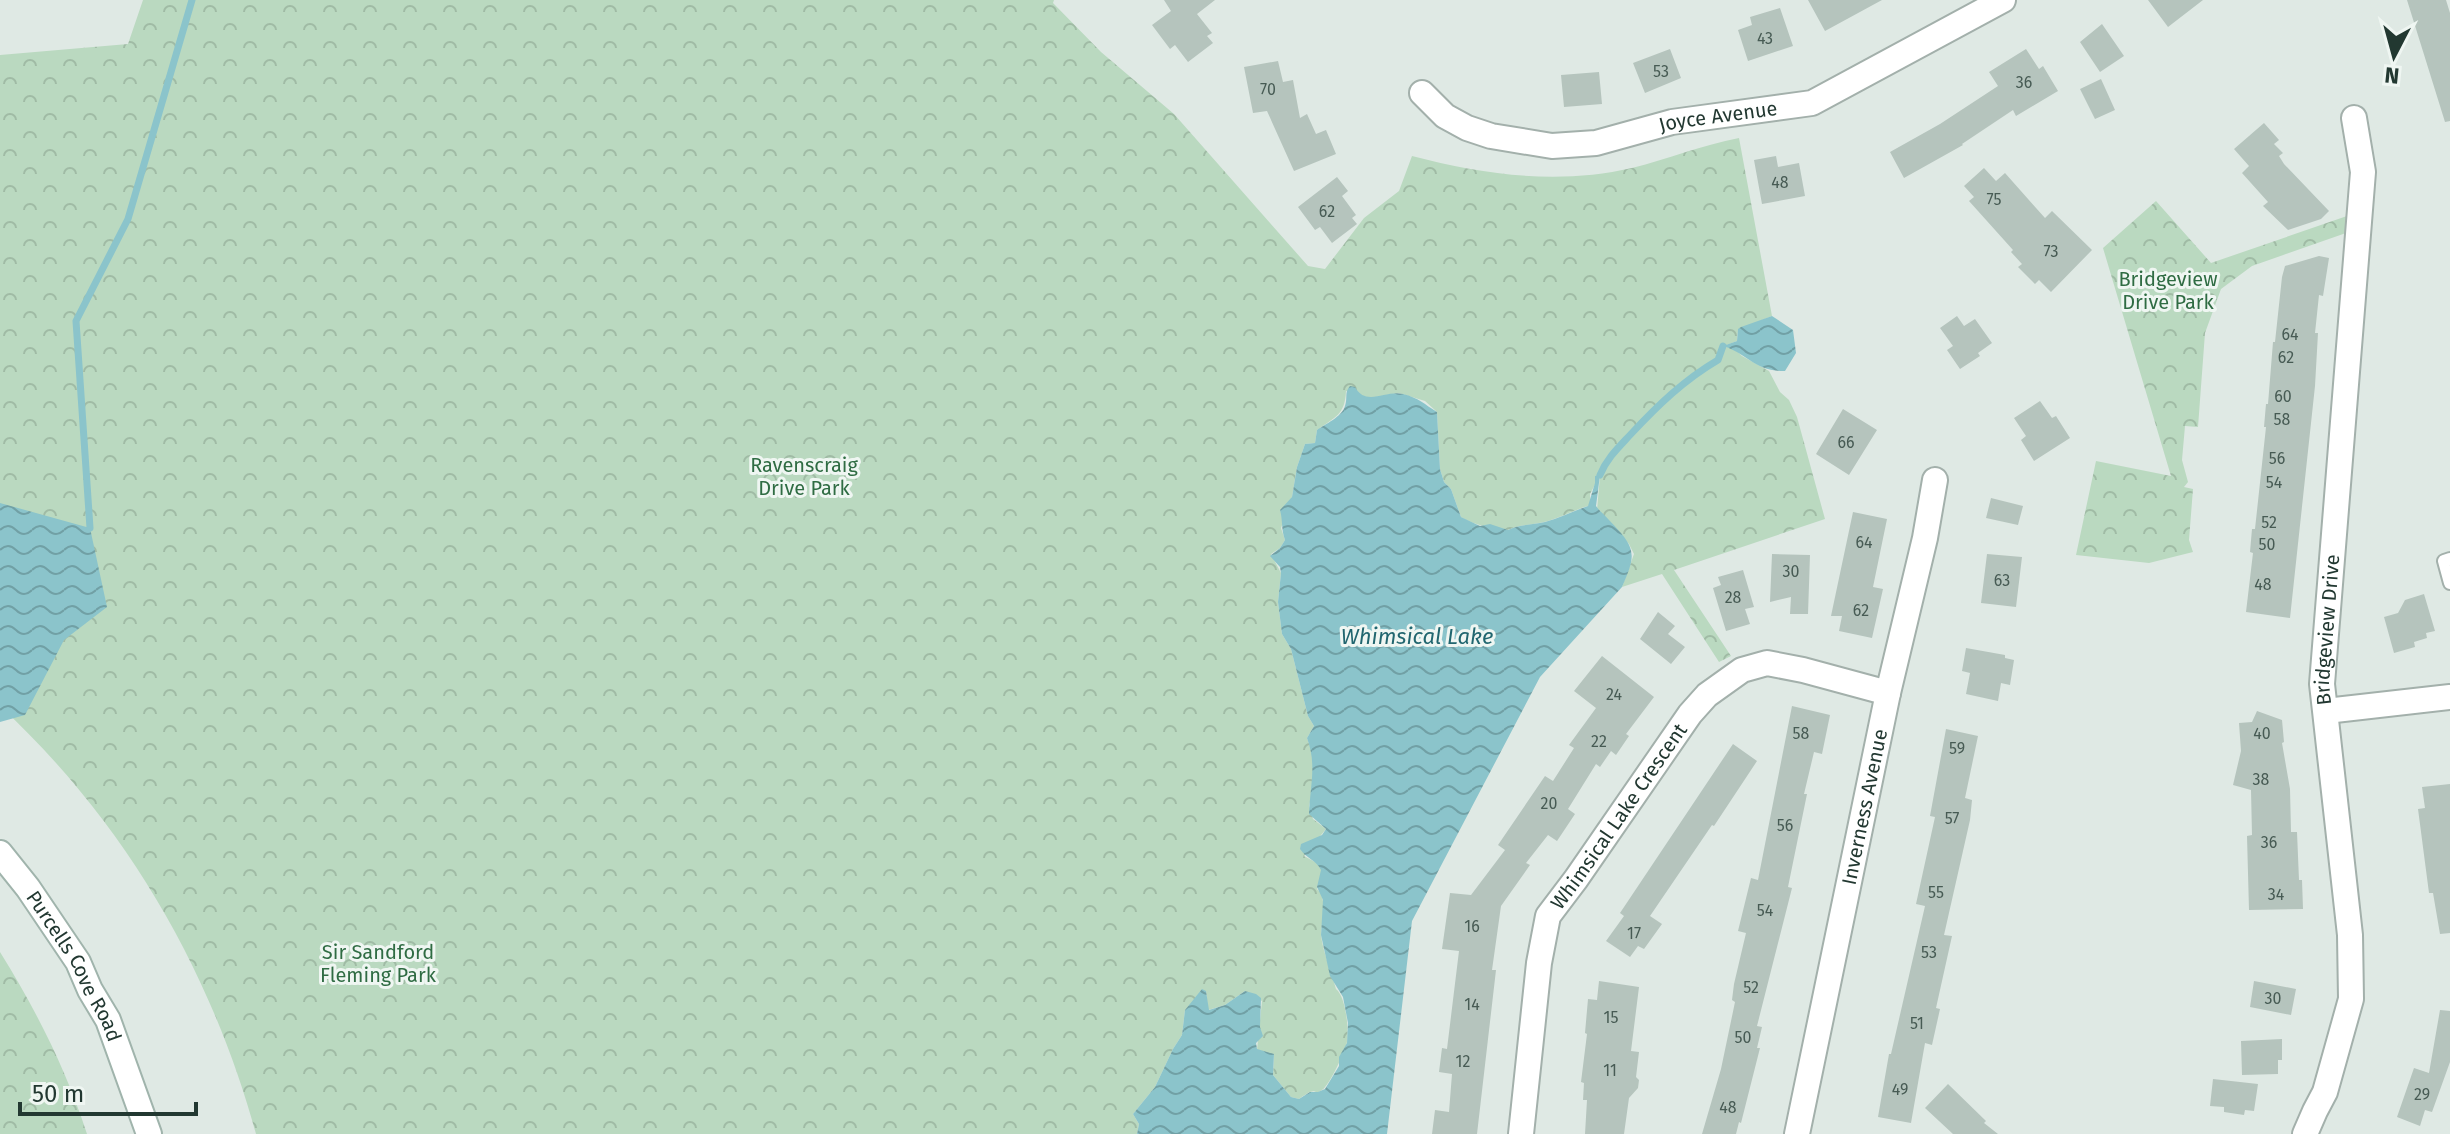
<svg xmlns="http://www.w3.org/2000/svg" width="2450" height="1134" font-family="'Fira Sans',sans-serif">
<defs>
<pattern id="park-crowns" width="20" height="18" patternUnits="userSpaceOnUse" patternTransform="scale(2)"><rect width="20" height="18" fill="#bad9c0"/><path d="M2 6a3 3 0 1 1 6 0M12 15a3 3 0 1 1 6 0" fill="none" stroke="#a0bba5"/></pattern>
<pattern id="water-waves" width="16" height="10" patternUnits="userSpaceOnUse" patternTransform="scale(2)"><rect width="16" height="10" fill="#8bc4cb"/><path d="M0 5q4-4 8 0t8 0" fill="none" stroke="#71a0a5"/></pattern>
</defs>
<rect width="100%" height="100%" fill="#dfe9e4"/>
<path fill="url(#park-crowns)" d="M143 0H1054L1053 3 1101 52 1174 114 1308 266 1325 269 1364 218 1399 191 1412 156C1485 175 1558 185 1632 168 1668 159 1702 145 1739 138L1772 316 1738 330 1737 341 1724 346 1735 349 1742 356 1769 371 1780 392 1789 400 1797 417 1825 519 1674 570 1731 656 1719 662 1662 574 1622 587 1634 554 1629 544 1597 510 1600 475 1590 494V504L1588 506C1574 510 1562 517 1548 521 1535 525 1520 524 1508 530 1493 528 1475 526 1461 517L1451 489 1444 482 1440 469 1437 412 1425 401 1399 393 1370 398 1346 391C1345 415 1335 417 1317 430L1315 443 1305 444 1297 467 1292 497 1281 528 1285 540 1280 548 1271 554 1281 573 1278 602 1282 634 1291 649 1308 716 1314 726 1307 738 1313 754V790L1309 806 1313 819 1326 829 1304 856 1317 863 1322 870 1317 889C1328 899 1322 919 1321 932 1321 947 1332 973 1336 989 1346 997 1349 1029 1347 1042 1346 1050 1329 1086 1322 1090 1313 1096 1319 1089 1310 1092 1309 1092 1300 1098 1299 1099L1291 1097 1273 1075 1274 1055 1257 1050 1262 1001 1245 991 1225 1005 1208 1010 1206 991 1185 1010 1182 1035 1173 1049 1155 1087 1133 1114 1139 1124 1137 1134H256C211 970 125 822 0 706V55L128 44Z
M2156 201 2211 263 2347 216 2346 233 2252 266 2221 289 2205 333 2198 427 2185 426 2182 460 2188 482 2184 487 2193 489 2189 540 2193 552 2149 563 2076 555 2096 461 2171 476 2103 248Z
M0 952C36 1010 66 1069 87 1134H0Z"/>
<path fill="url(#water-waves)" d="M1772 316 1793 330 1796 353 1785 371C1755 372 1747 353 1723 346L1737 341 1738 329 1741 327Z
M1350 386 1355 387C1366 407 1385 390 1403 394 1419 398 1424 404 1437 412L1440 469 1444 482 1451 489 1461 517 1480 526 1490 524 1508 530C1519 524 1533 525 1545 522 1560 518 1573 511 1588 506L1595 483V476L1600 475 1596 506C1600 512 1605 515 1609 520 1636 548 1637 553 1622 587L1540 677 1412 921 1387 1134H1137L1139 1124 1133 1114 1155 1087 1173 1049 1182 1035 1185 1010 1202 989 1206 991 1209 1010 1225 1005 1245 991 1256 994 1261 998 1260 1027 1263 1036 1256 1043 1257 1049 1274 1054 1273 1075 1291 1097 1299 1099 1310 1092H1318L1325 1089 1339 1066V1057L1347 1043 1348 1023 1343 997 1330 976 1321 935 1323 900 1317 887 1321 870C1316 860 1306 858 1300 849L1301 844 1322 835 1326 829 1309 814C1310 787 1317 764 1307 738L1314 726 1308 716 1291 649 1282 634 1278 602 1281 573 1280 567 1270 556 1280 548 1285 540C1281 529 1283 521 1280 510L1292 497 1297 467 1305 444 1315 443 1317 430C1325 424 1342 417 1345 406 1348 397 1344 393 1350 386Z
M0 503 90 528 107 607 64 640 25 715 0 722Z"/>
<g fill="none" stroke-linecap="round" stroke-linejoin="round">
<path stroke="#8bc4cb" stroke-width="7" d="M1600 475C1607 458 1619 447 1631 434 1658 405 1684 380 1718 360L1723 346
M90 528 76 321 128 219 192 0"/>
</g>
<path fill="#b5c4bd" d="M1164 0H1215L1197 14 1212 33 1207 36 1213 43 1188 62 1175 45 1170 49 1152 25 1171 11Z
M1808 0H1882L1825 31Z
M2148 0H2203L2168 27Z
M2407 0H2446L2450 13V121L2445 122Z
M1780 8 1793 46 1748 61 1738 30 1752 25 1750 17Z
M2102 24 2124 56 2100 72 2080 42Z
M1670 49 1681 78 1645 93 1633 63Z
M2026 49 2039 69 2043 66 2058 91 2016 116 2013 110 1962 144 1963 145 1904 178 1890 152 1940 124 1998 86 1989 72Z
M1278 61 1283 82 1293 80 1300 118 1307 114 1316 134 1326 130 1336 154 1294 171 1267 111 1253 113 1244 67Z
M1599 72 1602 104 1564 107 1561 75Z
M2101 79 2115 110 2095 119 2080 89Z
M2264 123 2279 140 2274 144 2283 153 2279 156 2284 164 2329 211 2321 219 2288 230 2263 206 2268 202 2242 173 2249 166 2234 149Z
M1776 156 1778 167 1799 163 1805 196 1762 204 1754 160Z
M1984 168 1996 181 2005 173 2045 218 2052 211 2092 250 2051 292 2039 280 2035 284 2018 267 2022 264 2011 252 2013 250 1969 201 1974 197 1964 186Z
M1337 177 1348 191 1342 196 1356 215 1352 218 1357 224 1332 243 1320 227 1315 230 1298 207Z
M2319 256 2329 258 2323 296 2319 295 2315 333H2318L2315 386 2290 618 2246 612 2253 553 2250 552 2252 529H2255L2266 427H2264L2266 404H2268L2273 342H2275L2282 277 2285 266Z
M1957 316 1964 326 1975 319 1992 343 1978 353 1980 356 1960 369 1947 350 1953 346 1940 328Z
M2040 401 2052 418 2056 416 2070 438 2034 461 2021 440 2026 436 2014 418Z
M1843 409 1877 430 1849 475 1816 454Z
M1991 498 2023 506 2018 525 1986 518Z
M1853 512 1887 519 1873 587 1883 589 1872 638 1839 631 1842 616H1831Z
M1772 554 1810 555 1808 614H1790L1791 597 1770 602Z
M1987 554 2022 557 2016 607 1981 603Z
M1743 570 1754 607 1745 609 1750 624 1726 631 1713 588 1721 585 1718 577Z
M2424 594 2435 631 2426 633 2427 638 2414 642 2415 647 2394 653 2384 617 2398 613 2405 600Z
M1658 612 1675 626 1668 634 1685 647 1671 664 1640 639Z
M1966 648 2005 655V658L2014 660 2010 685 2001 683 1998 701 1966 694 1970 673 1962 671Z
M1602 656 1654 697 1626 734 1629 736 1616 755 1611 751 1600 767 1596 764 1568 809 1575 814 1557 841 1548 835 1526 863 1530 865 1501 906 1492 970H1496L1477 1134H1432L1435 1110 1449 1112 1452 1074 1439 1072 1442 1048 1447 1049 1459 951 1442 949 1450 893 1471 895 1505 850 1498 845 1545 776 1553 781 1574 748 1569 745 1596 708 1574 691Z
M1792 706 1830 715 1822 754 1814 752 1804 794H1807L1788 887 1792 888 1757 1026 1762 1027 1757 1048H1760L1741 1123 1739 1122 1736 1134H1702L1721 1069 1735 1002 1732 1000 1734 984 1746 933 1738 931 1751 878 1758 880Z
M2257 711 2282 720 2284 742 2282 743 2290 789 2291 832H2297L2299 880H2302L2303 909 2249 910 2247 836 2252 835 2251 790 2233 785 2241 751 2239 723 2252 722Z
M1946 729 1978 736 1965 798 1972 800 1970 820 1944 935 1952 936 1936 1008 1940 1009 1932 1045 1925 1043 1911 1123 1878 1117 1889 1054H1891L1925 906 1916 904 1935 817 1930 816Z
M1733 744 1757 761 1714 826 1712 825 1650 916 1662 924 1644 949 1638 946 1630 957 1606 941 1624 916 1620 913Z
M2450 784V933L2440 934 2433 893H2429L2418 809 2425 808 2422 787Z
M1599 981 1639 987 1631 1051 1639 1052 1636 1077 1639 1080 1638 1088 1629 1098 1624 1134H1585L1587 1100H1583L1584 1083 1581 1082 1587 1034 1585 1033 1588 999 1597 1000Z
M2254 981 2296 989 2291 1015 2250 1007Z
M2440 1010 2450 1011V1062L2432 1112 2425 1110 2420 1126 2397 1117 2414 1068 2429 1073Z
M2282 1039V1060H2278V1074L2242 1075 2241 1041Z
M2213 1079 2258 1084 2254 1111 2245 1110 2244 1115 2224 1112V1107L2210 1106Z
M1948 1084 1986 1121 1984 1123 1998 1134H1953L1925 1108Z"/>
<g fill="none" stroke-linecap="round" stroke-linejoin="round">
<defs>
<path id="service" d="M2450 559 2444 561 2450 583"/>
<g id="minor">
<path id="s1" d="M1422 93 1445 116 1467 128 1491 136 1552 146 1596 143 1672 122 1812 103 2003 0"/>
<path d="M2326 711 2450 697"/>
<path id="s2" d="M1521 1134 1539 963 1548 916 1576 879 1690 714 1707 695 1742 670 1767 663 1803 670 1888 693"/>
<path id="s3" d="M1797 1134 1888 693 1925 538 1935 480"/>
<path id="s4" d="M2305 1134 2315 1111 2325 1092 2351 999 2350 935 2322 684 2363 172 2354 118"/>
</g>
<g id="secondary">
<path id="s5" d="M0 853 28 888 78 962 90 990 108 1020 149 1134"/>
</g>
</defs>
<use href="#service" stroke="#a3b0ab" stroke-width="16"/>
<use href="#minor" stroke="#a3b0ab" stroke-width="28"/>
<use href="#secondary" stroke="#a0b4ac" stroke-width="28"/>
<use href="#service" stroke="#fff" stroke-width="12"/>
<use href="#minor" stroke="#fff" stroke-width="24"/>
<use href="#secondary" stroke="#fff" stroke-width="24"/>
</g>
<g text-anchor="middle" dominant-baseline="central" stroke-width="6" stroke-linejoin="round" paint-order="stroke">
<g font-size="16" fill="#475b54">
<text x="1765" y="38">43</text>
<text x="1661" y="71">53</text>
<text x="2024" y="82">36</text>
<text x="1268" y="89">70</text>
<text x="1780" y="182">48</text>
<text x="1994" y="199">75</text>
<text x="1327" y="211">62</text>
<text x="2051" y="251">73</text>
<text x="2290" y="334">64</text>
<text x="2286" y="357">62</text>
<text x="2283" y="396">60</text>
<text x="2282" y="419">58</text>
<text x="1846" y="442">66</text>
<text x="2277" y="458">56</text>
<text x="2274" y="482">54</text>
<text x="2269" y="522">52</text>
<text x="1864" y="542">64</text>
<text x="2267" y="544">50</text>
<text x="1791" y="571">30</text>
<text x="2002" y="580">63</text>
<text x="2263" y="584">48</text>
<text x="1733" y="597">28</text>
<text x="1861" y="610">62</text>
<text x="1614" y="694">24</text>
<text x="1801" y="733">58</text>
<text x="2262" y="733">40</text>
<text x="1599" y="741">22</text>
<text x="1957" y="748">59</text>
<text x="2261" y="779">38</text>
<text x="1549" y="803">20</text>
<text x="1952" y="818">57</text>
<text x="1785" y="825">56</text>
<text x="2269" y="842">36</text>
<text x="1936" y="892">55</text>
<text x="2276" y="894">34</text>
<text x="1765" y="910">54</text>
<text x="1472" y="926">16</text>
<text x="1634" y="933">17</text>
<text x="1929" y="952">53</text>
<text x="1751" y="987">52</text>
<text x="2273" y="998">30</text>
<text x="1472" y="1004">14</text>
<text x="1611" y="1017">15</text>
<text x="1917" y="1023">51</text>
<text x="1743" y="1037">50</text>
<text x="1463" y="1061">12</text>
<text x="1610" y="1070">11</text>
<text x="1900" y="1089">49</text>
<text x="2422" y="1094">29</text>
<text x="1728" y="1107">48</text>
</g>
<g font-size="20" fill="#223831" stroke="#eff6f2">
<text stroke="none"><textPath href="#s1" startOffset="314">Joyce Avenue</textPath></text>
<text stroke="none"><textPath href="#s4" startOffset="514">Bridgeview Drive</textPath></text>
<text stroke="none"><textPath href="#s3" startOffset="334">Inverness Avenue</textPath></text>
<text stroke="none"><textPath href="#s2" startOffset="342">Whimsical Lake Crescent</textPath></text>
<text stroke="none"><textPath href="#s5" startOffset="136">Purcells Cove Road</textPath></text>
</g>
<g font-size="20" fill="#2f6c43" stroke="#eff6f2">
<text x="2168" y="279">Bridgeview<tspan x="2168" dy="23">Drive Park</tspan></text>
<text x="804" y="465">Ravenscraig<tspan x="804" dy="23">Drive Park</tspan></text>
<text x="378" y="952">Sir Sandford<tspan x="378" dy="23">Fleming Park</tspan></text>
</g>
<g font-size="22" font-style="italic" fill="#21666f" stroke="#eff6f2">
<text x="1417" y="636">Whimsical Lake</text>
</g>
</g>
<g transform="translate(2394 56) rotate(186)" stroke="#eff6f2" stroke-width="6" paint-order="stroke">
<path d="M0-6L14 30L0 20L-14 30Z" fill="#223831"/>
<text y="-12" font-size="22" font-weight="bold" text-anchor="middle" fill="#223831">N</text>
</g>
<path d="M20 1102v12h176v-12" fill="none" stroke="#223831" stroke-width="4"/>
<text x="32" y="1102" font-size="24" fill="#223831" stroke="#eff6f2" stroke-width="6" paint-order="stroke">50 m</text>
</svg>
